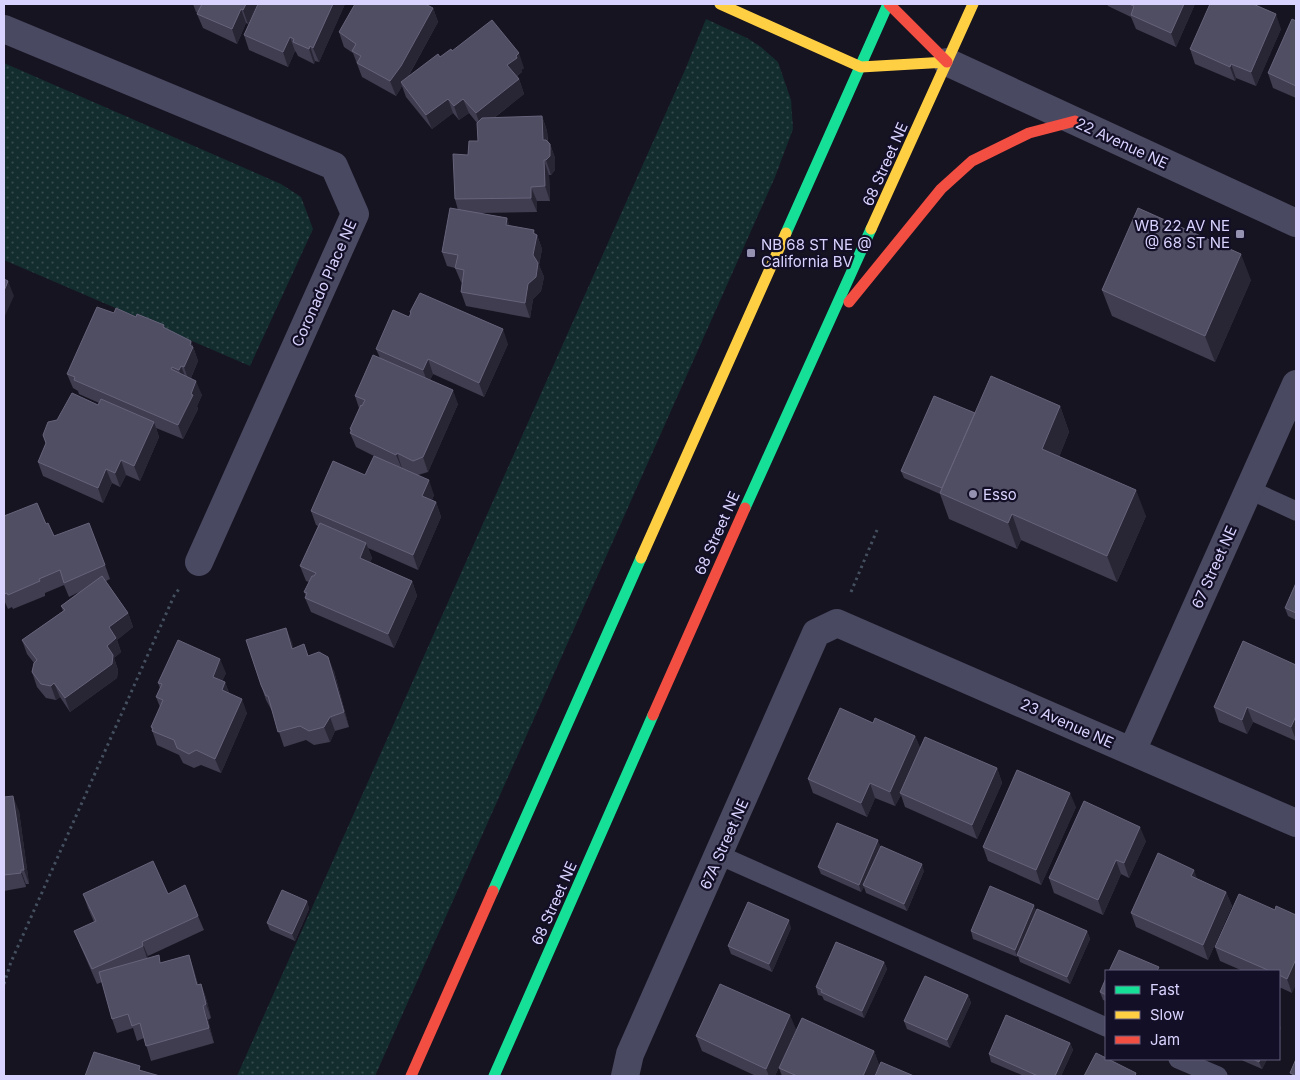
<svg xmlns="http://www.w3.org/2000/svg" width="1300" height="1080" font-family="Inter,sans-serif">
<defs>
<pattern id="grass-dots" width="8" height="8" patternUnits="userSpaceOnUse" patternTransform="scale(1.25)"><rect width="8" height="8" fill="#132c2d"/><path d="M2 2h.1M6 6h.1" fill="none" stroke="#354a4c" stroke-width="1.8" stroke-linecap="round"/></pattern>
</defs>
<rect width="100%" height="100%" fill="#161421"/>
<path fill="url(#grass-dots)" d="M706 19 747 38 761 47 778 62 791 100 793 129 775 177 375 1076H237L685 70Z
M4 63 281 184 301 197 313 229 250 366 4 260Z"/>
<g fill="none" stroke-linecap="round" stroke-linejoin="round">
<path stroke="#44505f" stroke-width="3" stroke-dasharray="2.5 4" stroke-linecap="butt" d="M851 592 877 530
M4 984 11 962 174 596 179 589"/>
<path stroke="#4a4962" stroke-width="19" d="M1248 489 1296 511
M719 855 1106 1027
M1178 1059 1218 1076"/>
<path stroke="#4a4962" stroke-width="28" d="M4 29 334 166 355 214 199 562
M947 62 1296 223
M1132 751 1296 384
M625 1076 630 1054 816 633 837 623 1296 823"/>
<path stroke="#16e098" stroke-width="11" d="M786 233 888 4
M745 508 871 229
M493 891 641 558
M494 1076 653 715"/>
<path stroke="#ffcf43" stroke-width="11" d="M720 4 861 67 947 62
M871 229 973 4
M641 558 786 233"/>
<path stroke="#f24e42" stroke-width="11" d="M889 4 947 62
M849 302 941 189 972 161 1029 133 1075 121
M653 715 745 508
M411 1076 493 891"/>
</g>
<path fill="#403d50" d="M193 4H257L248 24 246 23 237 44 203 28 197 14 198 13 196 12Z
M258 4H345L319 62 315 61 314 64 298 56 296 52 295 51 288 67 249 50 244 35Z
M1107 4H1195L1176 47 1136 29 1131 17 1108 6Z
M433 8 438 22 408 77 440 57 452 51 524 68 521 70 522 72 517 76 519 79 524 94 494 118 542 116 547 131 548 141 550 144 555 158V170L551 175H549L550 201H537V212L479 213 507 218 509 226 534 230 535 234 537 235 542 249 539 265 544 277 541 291 533 299 530 318 466 306 461 292 462 283 461 282 455 268 447 266 442 252 458 210 455 199 468 155 478 141 477 123 469 113 459 120 453 113 432 129 406 97 402 86 396 96 362 77 353 53 344 47 339 32Z
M1296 21V98L1273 88 1268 73Z
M1281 29 1256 86 1236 78 1235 81 1195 64 1190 49Z
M1251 280 1215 362 1112 316 1102 290Z
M410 312 508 344 484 397 433 374 430 380 458 404 428 472 418 475 434 495 432 500 436 502 441 517 418 570 368 548 372 558 370 562 412 581 417 596 394 648 311 612 305 598 306 596 304 592 309 582 306 581 300 566 318 526 316 525 311 511 365 475 374 456 356 447 350 433V429L359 408 355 396 380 358 376 349 409 317 410 314Z
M114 313 136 317 164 325 165 329 191 341 198 361 191 378 202 395 197 406 198 409 183 439 156 428 159 437 140 481 126 475 120 487 112 483 103 503 43 476 38 462 46 444 43 435 57 420 98 405 99 403 79 394 78 391 73 388 67 374Z
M1060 406 1069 432 1059 457 1146 516 1117 582 1021 540 1017 549 949 519 940 494 904 478 901 471 975 413Z
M4 516 46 524 54 536 105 565 110 579 106 581 128 613 133 627 117 640 121 652 114 658 118 670 117 678 70 712 60 697 56 700 46 698 37 687 32 672 34 663 27 654 22 640 63 611 61 606 79 592 69 597 64 585 45 593V596L13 609 12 607 8 609 4 600Z
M1296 583V620L1288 616 1285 608Z
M286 628 293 648 309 656 334 671 349 727 335 731 330 742 314 745 306 740 284 747 272 711 266 700 261 685Z
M1296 665V741L1253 722 1247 734 1219 722 1214 707Z
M226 673 222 681 225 682 229 693 247 713 221 773 201 765 194 768 183 763 179 755 157 745 151 727 160 707 156 697 160 688 158 683Z
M873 723 915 736 920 748 997 768 1002 783 977 839 905 807 901 795 895 806 875 798 867 817 813 793 808 779Z
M4 797 19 811 29 884H26V887L4 891Z
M1076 807 1041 885 988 861 983 847Z
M1146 841 1129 878 1121 874 1103 915 1054 893 1049 878Z
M880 846 924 871 907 911 866 893 864 887 861 892 821 874 818 867Z
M1198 879 1226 892 1232 906 1208 960 1136 927 1131 913Z
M83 894H168L198 916 204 930 148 956V958L161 963 189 955 198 984H201L206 998 211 1018 208 1020 214 1043 151 1061 144 1038 137 1041 133 1028 117 1033 112 1019 102 982 97 984 80 945 74 931 94 922 88 908Z
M307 901 309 909 295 941 270 930 267 923Z
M1275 910 1292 993 1279 987V971H1243L1220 961 1215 947Z
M1036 911 1087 931 1090 939 1070 984 1020 962 1018 956 1017 957 973 939 971 931Z
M791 928 772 972 731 954 728 946Z
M884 962 887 969 864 1018 824 1000 822 996 818 995 816 987Z
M1106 978V1001L1103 1000 1100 992Z
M968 995 971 1003 950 1048 907 1029 904 1021Z
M796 1029 775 1076H756L702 1051 696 1036Z
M1070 1043 1073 1050 1061 1076H1024L991 1062 989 1054Z
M874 1051 879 1065 874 1076H782L779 1068Z
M1239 1059H1267L1262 1069Z"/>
<path fill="#282635" d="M246 4H257L248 24 243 10Z
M333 4H345L319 62 313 48Z
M1184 4H1195L1176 47 1171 33Z
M433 8 438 22 406 80 401 82 402 86 396 96 390 81Z
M241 9 246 23 237 44 232 29Z
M1276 14 1281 29 1256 86 1251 72Z
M290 37 295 51 288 67 283 52Z
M310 46 315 61 314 64 309 49Z
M519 53 524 68 521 70 522 72 512 79 507 65Z
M1231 64 1236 78 1235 81 1230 67Z
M519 79 524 94 481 128 476 113Z
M448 99 453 113 432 129 426 115Z
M463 99 469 113 459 120 454 106Z
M542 116 547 131 548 154 543 140Z
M550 144 555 158V170L551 175 546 160Z
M544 160 549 175 550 201 545 186Z
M531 187 537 201V212L531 198Z
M507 218 512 233 506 225Z
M534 230 536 238 537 235 542 249 539 265 544 277 541 291 533 299 530 318 525 303 533 255Z
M1241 254 1251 280 1215 362 1205 336Z
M8 281 14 296 4 318V291Z
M503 329 508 344 484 397 479 383Z
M191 341 198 361 189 382 184 367Z
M428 359 433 374 428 384 423 370Z
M181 366 187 381 184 385 179 370Z
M196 381 202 395 197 406 198 409 183 439 178 425Z
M453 390 458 404 428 472 423 457Z
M1060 406 1069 432 1052 475 1042 449Z
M154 422 159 437 140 481 134 466Z
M397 453 402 468V469L396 455Z
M121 460 126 475 120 487 115 473Z
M106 469 112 483 103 503 98 488Z
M429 480 434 495 427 511 422 496Z
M1136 490 1146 516 1117 582 1107 556Z
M436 502 441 517 418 570 413 555Z
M1012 514 1021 540 1017 549 1008 523Z
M366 543 372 558 365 572 360 558Z
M412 581 417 596 394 648 388 634Z
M128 613 133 627 117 640 121 652 114 658 118 670 117 678 70 712 65 698 107 646 109 627Z
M286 628 292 642 297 663 292 649Z
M328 657 334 671 349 727 344 712Z
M220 659 226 673 218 691 213 677Z
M225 682 230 697 222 690Z
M54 683 60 697 56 700 51 686Z
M242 699 247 713 221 773 215 759Z
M1247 707 1253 722 1247 734 1242 720Z
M1296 716V740L1291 727Z
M330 717 335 731 330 742 324 727Z
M915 736 921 750 900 793 901 795 895 806 890 792Z
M997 768 1002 783 977 839 972 825Z
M870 783 875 798 867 817 861 803Z
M1070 793 1076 807 1041 885 1036 870Z
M13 796 19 811 29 884 24 870Z
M1140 827 1146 841 1129 878 1124 863Z
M878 840 881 848 863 885 864 887 861 892 859 885Z
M1116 860 1121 874 1103 915 1098 900Z
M922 864 924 871 907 911 904 904Z
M21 870 26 884V887L21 873Z
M1194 870 1199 884 1191 876Z
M1226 892 1232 906 1208 960 1203 945Z
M307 901 309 909 295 941 292 934Z
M1034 905 1037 913 1017 955V957L1015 950Z
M789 920 791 928 772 972 769 964Z
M1087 931 1090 939 1070 984 1067 977Z
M142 942 148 956V961L143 946Z
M189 955 194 970 202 999 197 985Z
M1296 959V985L1292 993 1287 979Z
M884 962 887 969 864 1018 862 1011Z
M201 984 206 998 211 1018 206 1004Z
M968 995 971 1003 950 1048 947 1040Z
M203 1006 208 1020 214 1043 209 1028Z
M790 1015 796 1029 775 1076H769L766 1069Z
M1279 1022 1281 1028 1279 1033Z
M1070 1043 1073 1050 1061 1076H1055Z
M874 1051 879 1065 874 1076H863Z
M1260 1059H1267L1262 1069 1259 1062Z"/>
<path fill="#504e63" stroke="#66637b" d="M202 4H246L243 10 241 9 232 29 197 14Z
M258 4H333L313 48 310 46 309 49 293 42 294 39 290 37 283 52 244 35Z
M355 4H425L433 8 401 66 390 81 357 63 361 56 352 51 356 44 339 32Z
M1129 4H1184L1171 33 1131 15 1134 6Z
M1210 4H1253L1276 14 1251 72 1231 64 1230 67 1190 49Z
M1292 19 1296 21V86L1268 73Z
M492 20 519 53 516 56 517 58 507 65 519 79 476 113 463 99 454 106 448 99 426 115 401 82 438 54 440 57 451 49 452 51Z
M542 116 543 140H546L550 144V156L546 160H544L545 186 531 187V198L455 199 453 154 468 155 469 141H478L477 123 482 118Z
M450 208 507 218 506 225 534 230 533 233 537 235 533 255 538 263 536 277 528 284 525 303 461 292 464 270 455 268 458 255 442 252Z
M1138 208 1241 254 1205 336 1102 290Z
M4 279 8 281 4 291Z
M420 293 503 329 479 383 428 359 423 370 376 349 393 310 409 317 411 313 410 312Z
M97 307 114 313 116 308 136 317 137 314 164 325 163 327 191 341 190 345 193 347 184 367 181 366 179 370 172 367 171 369 196 381 191 394 193 395 178 425 74 380 75 377 67 374Z
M373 355 453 390 423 457 413 461 397 453 396 455 350 433 352 430 350 429 361 405 362 406 365 400 355 396Z
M991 376 1060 406 1042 449 1136 490 1107 556 1012 514 1008 523 940 493Z
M72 393 98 405 101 399 154 422 134 466 121 460 115 473 106 469 98 488 38 462 46 443 43 435 48 422 57 420Z
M934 396 975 413 942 488 901 471Z
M374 456 429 480 422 496 436 502 413 555 311 511 333 461 365 475Z
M37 503 46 524 48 523 54 536 89 523 105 565 64 583 60 570 39 579 40 581 8 595 7 593 4 594V516Z
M320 523 366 543 360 558 412 581 388 634 305 598 307 593 304 592 312 576H314L316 573 300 566Z
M102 576 128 613 109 627 116 638 107 646 113 655 112 664 65 698 54 683 51 686 41 684 32 672 34 663 37 660 22 640 65 610 61 606Z
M1296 583V613L1285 608Z
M286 628 292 649 304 644 308 656 319 652 328 657 344 712 330 717 324 727 309 731 300 726 278 732 268 696H266L261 685 246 640Z
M178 640 220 659 213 677 225 682 222 690 242 699 215 759 196 750 189 754 177 748 174 740 152 731 153 728 151 727 163 700 156 697 162 684 158 683Z
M1243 641 1296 665V716L1291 727 1247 707 1242 720 1214 707Z
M840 708 873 723 875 718 915 736 890 792 870 783 861 803 808 779Z
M925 737 997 768 972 825 900 793Z
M1017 770 1070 793 1036 870 983 847Z
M13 796 24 870H21V873L4 875V797Z
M1084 801 1140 827 1124 863 1116 860 1098 900 1049 878Z
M837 823 878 840 859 885 818 867Z
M881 846 922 864 904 904 863 885Z
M1158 853 1194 870 1191 876 1226 892 1203 945 1131 913Z
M153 861 168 894 185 885 198 916 142 942 143 946 92 969 74 931 96 921 83 894Z
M990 886 1034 905 1015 950 971 931Z
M282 890 307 901 292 934 267 923Z
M1239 894 1275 910 1276 906 1296 915V959L1287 979 1279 975V971H1270L1215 947Z
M748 902 789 920 769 964 728 946Z
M1037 909 1087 931 1067 977 1017 955Z
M836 942 884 962 862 1011 821 992 822 990 816 987Z
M1119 950 1159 967 1157 971H1109Z
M159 955 160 963 189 955 197 985 201 984 206 1004 203 1006 209 1028 146 1046 140 1023 132 1026 128 1014 112 1019 99 972Z
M925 976 968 995 947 1040 904 1021Z
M1106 978V995L1100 992Z
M720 984 790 1015 766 1069 696 1036Z
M1006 1015 1070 1043 1055 1076H1038L989 1054Z
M802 1018 874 1051 863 1076H797L779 1068Z
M94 1052 140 1066 139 1070 160 1076H85Z
M1096 1053 1136 1073 1135 1076H1084Z
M1253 1059H1260L1259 1062Z
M1296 1059V1076L1290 1073Z
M881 1062 914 1076H875Z"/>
<g fill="#9591b1" stroke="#130f26" stroke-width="2">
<rect x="1235" y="229" width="10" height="10" rx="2.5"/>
<rect x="746" y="248" width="10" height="10" rx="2.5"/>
<circle cx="973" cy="494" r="5"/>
</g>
<g text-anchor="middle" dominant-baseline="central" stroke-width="4.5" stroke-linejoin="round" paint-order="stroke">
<g font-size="15" fill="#d9d4ff" stroke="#130f26">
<text transform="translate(1122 143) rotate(25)">22 Avenue NE</text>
<text transform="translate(885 164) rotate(-66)">68 Street NE</text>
<text transform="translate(324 283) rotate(-66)">Coronado Place NE</text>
<text transform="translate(717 533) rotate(-66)">68 Street NE</text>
<text transform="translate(1214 567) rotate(-66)">67 Street NE</text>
<text transform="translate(1067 723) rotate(24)">23 Avenue NE</text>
<text transform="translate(724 844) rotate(-66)">67A Street NE</text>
<text transform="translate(554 903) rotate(-66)">68 Street NE</text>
</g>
<g font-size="15" fill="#d9d4ff" stroke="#130f26" text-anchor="start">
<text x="1230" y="225" text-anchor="end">WB 22 AV NE<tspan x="1230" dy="17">@ 68 ST NE</tspan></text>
<text x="761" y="244">NB 68 ST NE @<tspan x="761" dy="17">California BV</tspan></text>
<text x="983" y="494">Esso</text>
</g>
</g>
<rect width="1300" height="1080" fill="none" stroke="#d9d4ff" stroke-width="10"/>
<rect x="1105" y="970" width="175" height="90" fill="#130f26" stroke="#625e7d"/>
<rect x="1115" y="986" width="25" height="8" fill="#16e098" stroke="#625e7d"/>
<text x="1150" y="995" font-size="15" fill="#d9d4ff">Fast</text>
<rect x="1115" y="1011" width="25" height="8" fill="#ffcf43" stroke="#625e7d"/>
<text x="1150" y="1020" font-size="15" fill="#d9d4ff">Slow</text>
<rect x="1115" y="1036" width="25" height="8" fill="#f24e42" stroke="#625e7d"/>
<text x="1150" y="1045" font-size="15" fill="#d9d4ff">Jam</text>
</svg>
